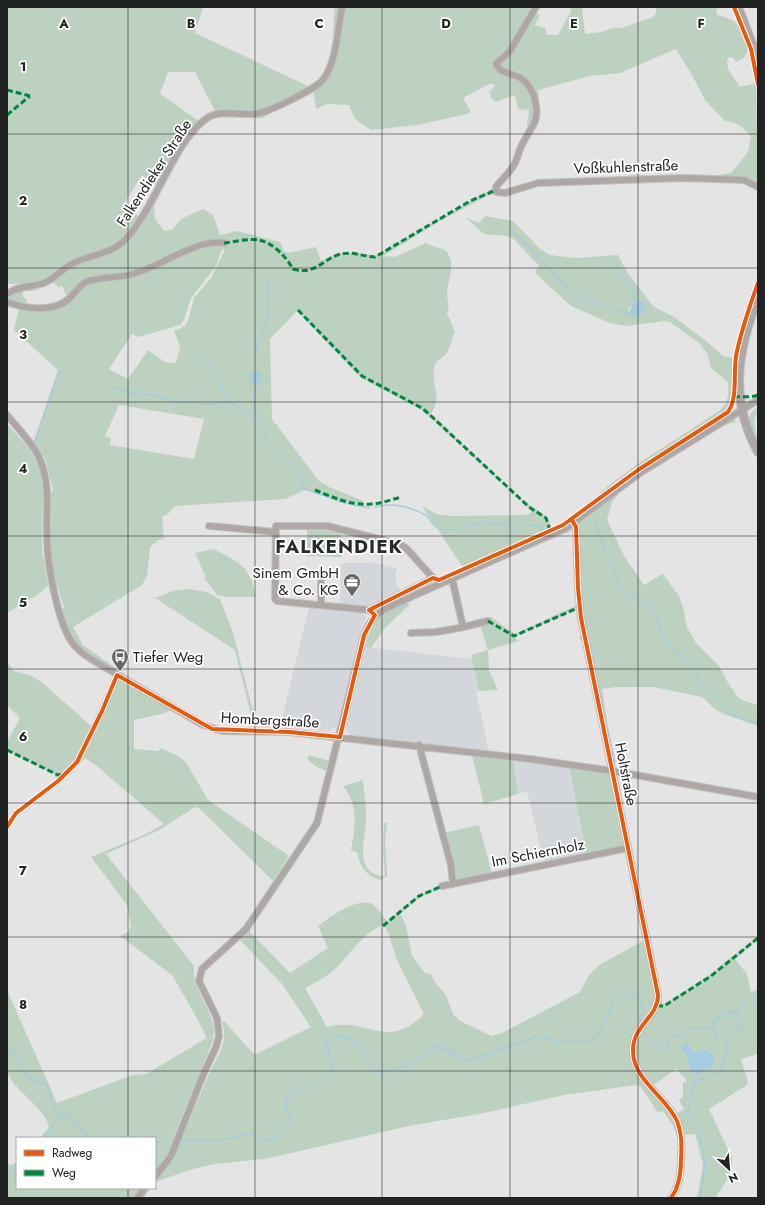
<svg xmlns="http://www.w3.org/2000/svg" width="765" height="1205" font-family="Jost,sans-serif">
<rect width="100%" height="100%" fill="#e4e4e5"/>
<path fill="#d3d6da" d="M341 563H374L397 568 395 576 397 578 395 582 401 591 366 608 361 613 367 617 362 626 337 726 328 731 280 727 309 607 340 605Z
M366 647 472 659 479 691 476 692 489 752 351 736 345 727Z
M513 760 569 767 586 854 544 863 527 791 518 794Z"/>
<path fill="#bcd1c0" fill-rule="evenodd" d="M7 7H203L195 33 308 86C339 70 331 35 335 7H535L533 13 540 15 535 25 545 28 547 35H558L571 11 570 7H582L585 34 601 32 613 28H621L651 18 656 14V7H719L716 10 717 15C740 20 741 28 749 48L744 58 736 62 733 58 729 57 727 60 728 69 740 87 756 83 758 186 751 181 687 179 538 185 498 195H489L440 221 380 258 389 256 395 257 426 243C433 248 441 247 446 251 457 263 447 281 447 295 448 302 450 306 447 313L455 332C451 339 450 350 446 354 441 359 435 361 434 368 431 387 443 393 431 414L517 496 546 516 551 527 564 521 581 510 608 486 639 463 719 411C729 402 729 394 728 382L711 368 707 353 698 342 670 322 664 321 626 326 610 323 571 306 537 275 535 272 539 266 537 264 514 239 508 236 484 234 466 218 479 223 485 216 513 221 540 249 550 255 576 258 618 255 627 272 653 306 674 317 706 341 723 356 732 358V399L729 405 736 422C720 425 706 436 692 444 653 468 616 492 581 522L621 491 612 502 607 520 624 556 644 585 663 574 679 596 683 607 687 627 696 643 719 666 727 681 738 697 742 700 758 705V726L724 714 715 709 702 697 653 687H617L602 689 607 722H600L584 641 581 640 579 638 582 633 577 609 514 637 519 641 488 650 489 670 498 690 479 691 471 655 488 650 480 625 491 623V617L515 634 577 605 573 530 468 575 422 506 436 514 451 516 525 515 531 513V510L423 411 360 377 297 311 270 339 272 419 319 481 329 487 364 501 360 504 337 500 305 490 285 499 175 506 168 514 162 517 164 539 158 540 150 547 147 576 142 585 73 627 83 645 127 676 125 677 82 650 72 639 62 609 64 608C59 591 53 574 51 556 50 542 52 527 51 513 51 503 46 498 53 490L45 459 33 443 58 370 14 330 19 308 7 305V289L25 284H9L7 282ZM676 49 691 73 705 100 725 121C737 122 743 127 751 137L748 152 731 173 713 176 671 175 662 177 638 175 530 183 502 191 500 189 501 184C515 159 544 119 538 90L590 76 620 73ZM168 72H195L215 111 207 113 199 121 160 94ZM489 84H494L495 86 489 92 492 99 496 102 515 95 518 109 529 110 527 126 529 128 519 145 513 161 493 188 375 256 360 253H339L321 261 316 247 288 253 284 251 280 242 237 231 220 235 213 215 203 209 181 219 173 229 164 231 155 219 154 206 184 149 198 131 212 117 262 118 313 91 316 109 327 104 349 105 355 119 371 130 417 125 467 114 471 112 463 98ZM142 175 158 185 139 217 125 202ZM222 249 225 250 211 278 194 298 188 321 185 326 174 331 180 346 176 363 165 362 148 350 128 379 109 369 132 334 138 337 180 325 184 320 191 298 216 266ZM53 282 58 287 62 286 67 297 56 305H25L27 300 23 297V291H34ZM639 300 643 301 641 314 634 317 628 310 635 301ZM119 405 204 419 194 459 110 445 111 438 105 436Z
M758 407V412L754 420 758 444C755 437 746 421 751 413 752 411 756 409 758 407Z
M7 424 28 447 40 468 43 491 42 550 48 586 40 593 7 613Z
M307 527 341 533V557L307 556Z
M214 549C240 563 250 566 256 597H226L217 595 204 578 206 577 195 553Z
M187 589 207 592 220 599 233 633 257 727H254L235 650 155 598 173 591Z
M408 602 409 605 385 628 371 648 366 647C373 615 379 616 408 602Z
M7 662 14 671 32 676 44 684 91 726 113 676 170 709V710L166 713 134 720V749L158 751 161 748 178 756 186 762 208 800 289 856 273 881 199 808 195 807 159 830 106 854 194 966C191 994 221 1014 212 1043L174 1136 182 1135 185 1131 209 1074 221 1050 224 1039V1030L222 1022 224 1021 253 1053 256 1054 311 1027 282 984 239 939 248 930 290 973 328 948 318 926C330 917 357 897 372 904 378 907 383 916 387 921L419 895 450 882 452 879 419 753 424 749 444 833 479 825 492 874 431 892 420 897 400 914 406 925 412 956 425 973 431 974 435 983 446 995 453 1014 460 1021 492 1036 502 1033 580 992 589 975 601 964 643 941 625 853 622 851 587 858 569 767 609 772 618 776 632 857 662 996V1003L665 1004 712 973 758 936V939L735 959 747 974 751 992 758 990V1054L741 1059 748 1082 747 1085 709 1109 732 1158C734 1175 723 1185 715 1198H697L703 1165 695 1134 677 1136 672 1124 663 1111 658 1113 641 1087 636 1085 564 1095 484 1113 409 1126 291 1153 264 1159 215 1164 193 1169 155 1182V1138H40L49 1127C44 1107 17 1093 8 1074 5 1067 7 1003 7 990L57 1103 133 1075 146 1074 207 1038 194 1013 172 975 120 936 128 932 131 927 127 905 91 857 144 835 164 824 97 766 85 758 70 774 16 815 7 831C7 803 44 800 56 779L54 774 7 751V742L20 718 7 705ZM384 925 389 935 397 960 424 1014C387 1052 366 1016 327 1027L305 988C315 983 326 977 335 969 348 957 365 930 384 925ZM689 1044 693 1052 709 1049 716 1063 693 1071 688 1066V1060L684 1053ZM676 1069 687 1081 683 1083V1097L679 1100 684 1109 673 1116 651 1087Z
M309 755 330 761 326 771 315 766 307 759Z
M472 755 513 760 518 794 484 804Z
M363 780C364 793 367 809 366 823 364 842 355 873 383 876L385 875 383 850 384 823H387L385 839 387 872V876L381 880C368 878 358 865 358 853L351 850C355 827 359 805 343 786Z
M17 1162V1188H150L144 1198H7V1164L12 1165Z"/>
<path fill="#a6ccdf" d="M639 300 643 301 645 307 641 314 634 317 628 315 633 303Z
M250 378a6 6 0 1 1 12 0a6 6 0 1 1-12 0Z
M688 1043 693 1052 709 1049 716 1063 696 1075 689 1068 686 1055 681 1050 682 1046Z"/>
<g fill="none" stroke-linecap="round" stroke-linejoin="round">
<path stroke="#a6ccdf" stroke-width="1.5" d="M508 228C527 242 542 261 558 278 574 295 604 309 627 313
M616 260 619 272 632 287 635 301
M200 356 214 370 226 397 258 420
M256 373 255 359 257 343 269 317 267 308 269 282
M256 385 254 408 258 420
M110 386 135 394 155 395 181 403 214 404 225 402 236 404
M260 424C262 433 276 452 283 458 292 465 299 470 304 481L302 488 345 503 370 508
M35 442 59 371
M375 507C394 502 410 506 427 516 430 519 431 523 435 526 440 530 450 531 456 529
M593 517 620 588 655 609 662 634 677 653 683 655 692 665 697 674 703 689 715 697 734 716 758 724
M462 528C469 522 476 527 486 522L499 525 514 521 520 526 535 525 547 530
M384 606 435 583
M388 611 406 603
M584 616 593 656
M596 675 615 763
M345 727 368 632
M714 1028 717 1039
M643 1029 644 1032 662 1050 666 1049 670 1038 675 1035 680 1037 687 1028H714V1021L728 1012H737L744 1001 758 998
M7 1043 29 1078 47 1085 55 1111 62 1114
M47 1138 59 1115 64 1113 71 1117 89 1138
M179 1141 232 1139 241 1135 250 1134 260 1139 267 1141 277 1137 290 1119C289 1113 286 1109 286 1104 285 1089 324 1080 333 1070L326 1041C337 1033 346 1037 358 1042L368 1061 380 1073 409 1065 435 1046 448 1050 468 1061 537 1037 567 1042H589L599 1034 616 997 623 994 640 998 643 1010 640 1019 641 1024
M155 1142 175 1141
M7 1175 17 1168
M700 1198C706 1170 707 1153 696 1126 694 1122 689 1118 687 1114L695 1081 719 1073 721 1070 727 1048 725 1041 734 1031 742 1027 735 1013"/>
<defs>
<path id="minor" d="M536 7 510 51 496 64C499 74 515 73 522 79 534 88 539 108 535 121 532 129 526 136 523 143 519 149 518 157 515 163 510 173 502 179 496 187L497 192 505 193 538 183 683 178 744 180 758 187
M7 294C17 286 32 287 44 283 54 279 62 269 72 264 90 254 111 255 126 239 155 208 177 135 209 117 221 110 241 115 254 114 268 113 308 92 320 83 336 69 338 28 342 7
M7 302C26 309 54 313 70 298 76 292 80 284 88 281 103 277 121 278 136 273 163 265 196 239 224 243
M7 415C19 430 36 446 42 465 50 487 46 514 47 537 47 564 57 618 71 641 76 649 83 654 91 659L203 725 222 731 289 732 530 759 613 771 758 797
M574 523 576 527 578 588 581 618 658 995C658 1018 632 1025 633 1052 634 1081 666 1096 677 1121 682 1133 682 1147 681 1160 681 1173 679 1187 671 1198
M209 526 275 532
M452 578 463 627
M321 605V574
M369 610 277 601 275 599 276 526H327L399 544 406 548 433 578 369 610 375 615
M411 633 436 632 459 628 488 621
M419 745 451 865 453 884
M442 886 628 848
M155 1177 171 1156 203 1075 216 1047 219 1036 217 1018 199 981 202 969 246 929 317 823 364 635C373 612 383 610 404 600L566 528 640 473 758 400
M137 1198 145 1188"/>
<path id="major" d="M738 7 758 59
M758 298C737 351 729 399 758 452"/>
</defs>
<use href="#minor" stroke="#c1c1c2" stroke-width="8"/>
<use href="#major" stroke="#c1c1c2" stroke-width="10"/>
<use href="#minor" stroke="#aea7a5" stroke-width="6"/>
<use href="#major" stroke="#b0a8a8" stroke-width="8"/>
<path stroke="#00873e" stroke-width="3" stroke-dasharray="6 3" stroke-linecap="butt" d="M7 90 30 96
M7 115 30 96
M224 243C233 242 250 238 258 240 273 242 286 257 293 269 316 276 323 258 341 254 353 251 364 257 375 257L470 201 496 190
M298 310 362 376 422 408 429 414 529 507 546 518 551 533
M734 397C742 396 751 398 758 395
M315 490C332 497 352 506 371 504 381 504 392 499 402 497
M488 621 514 636 580 607
M7 750 58 775 65 774
M383 926 419 896 442 886
M657 1006H664L711 976 758 938"/>
<defs>
<path id="cycleway" d="M734 7 751 49 758 84
M572 520 576 527 578 588 581 618 658 995C658 1018 632 1025 633 1052 634 1081 666 1096 677 1121 682 1133 682 1147 681 1160 681 1173 679 1187 671 1198
M7 827 16 813 58 781 77 762 102 711 117 675 212 729 289 732 340 737 364 635 375 615 369 610 433 578 439 580 563 525 638 470 728 412C739 396 732 371 737 351 742 329 750 305 758 283"/>
</defs>
<use href="#cycleway" stroke="#fff" stroke-width="6"/>
<use href="#cycleway" stroke="#e8590c" stroke-width="4"/>
</g>
<path fill="none" stroke="#212222" stroke-width="1" stroke-opacity="0.55" d="M128 7V1138M255 7V1198M382 7V1198M510 7V1198M638 7V1198M7 134H758M7 268H758M7 402H758M7 536H758M7 669H758M7 803H758M7 937H758M7 1071H758M128 1188V1198"/>
<defs>
<symbol id="office-pin" viewBox="-11 -11 22 30"><path d="M0 17L-7.5 6A9.5 9.5 0 1 1 7.5 6Z" fill="#656666" stroke="#fff"/><path d="M-6-3h4V-5.5h4V-3h4V5H-6ZM-1-4.5V-3h2v-1.5ZM-6 0V1H6V0Z" fill="#fff"/></symbol>
<symbol id="bus-pin" viewBox="-11 -11 22 30"><path d="M0 17L-7.5 6A9.5 9.5 0 1 1 7.5 6Z" fill="#656666" stroke="#fff"/><path d="M-5-6H5V4H4V6H2V4H-2V6H-4V4H-5ZM-3.5-4V0h7V-4ZM-3.5 1.2v1.5H-2V1.2ZM2 1.2v1.5H3.5V1.2Z" fill="#fff"/></symbol>
</defs>
<g fill-rule="evenodd">
<use href="#office-pin" x="342" y="572" width="20" height="27"/>
<use href="#bus-pin" x="110" y="647" width="20" height="27"/>
</g>
<g text-anchor="middle" dominant-baseline="central" stroke-width="3.5" stroke-linejoin="round" paint-order="stroke">
<g font-size="15" fill="#212222" stroke="#fff">
<text transform="translate(626 167) rotate(-2)">Voßkuhlenstraße</text>
<text transform="translate(154 173) rotate(-57)">Falkendieker Straße</text>
<text transform="translate(270 720) rotate(3)">Hombergstraße</text>
<text transform="translate(626 774) rotate(79)">Holtstraße</text>
<text transform="translate(538 853) rotate(-11)">Im Schiernholz</text>
</g>
<g font-size="15" fill="#212222" stroke="#fff" text-anchor="end">
<text x="339" y="573">Sinem GmbH<tspan x="339" dy="17">&amp; Co. KG</tspan></text>
<text x="133" y="657" text-anchor="start">Tiefer Weg</text>
</g>
<g font-size="19" font-weight="bold" letter-spacing="1" fill="#292a2b" stroke="#fff">
<text x="339" y="546">FALKENDIEK</text>
</g>
</g>
<g font-size="13" text-anchor="middle" font-weight="bold" fill="#212222" stroke="#fff" stroke-width="3.5" stroke-linejoin="round" paint-order="stroke">
<text x="64" y="28">A</text>
<text x="191" y="28">B</text>
<text x="319" y="28">C</text>
<text x="446" y="28">D</text>
<text x="574" y="28">E</text>
<text x="701" y="28">F</text>
<text x="23" y="71">1</text>
<text x="23" y="205">2</text>
<text x="23" y="339">3</text>
<text x="23" y="473">4</text>
<text x="23" y="607">5</text>
<text x="23" y="741">6</text>
<text x="23" y="875">7</text>
<text x="23" y="1009">8</text>
</g>
<rect width="765" height="1205" fill="none" stroke="#212222" stroke-width="16"/>
<rect x="16" y="1137" width="140" height="52" fill="#ffffff" stroke="#a6a7a7"/>
<rect x="24" y="1150" width="20" height="6" fill="#e8590c" stroke="#a6a7a7"/>
<text x="52" y="1157" font-size="12" fill="#212222">Radweg</text>
<rect x="24" y="1170" width="20" height="6" fill="#00873e" stroke="#a6a7a7"/>
<text x="52" y="1177" font-size="12" fill="#212222">Weg</text>
<g transform="translate(729 1169) rotate(154)" stroke="#ffffff" stroke-width="3" paint-order="stroke">
<path d="M0-3L7 15L0 10L-7 15Z" fill="#212222"/>
<text y="-6" font-size="11" font-weight="bold" text-anchor="middle" fill="#212222">N</text>
</g>
</svg>
